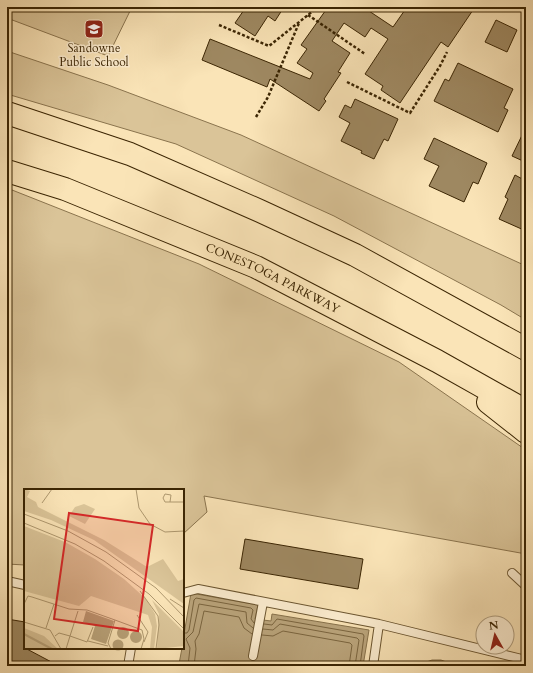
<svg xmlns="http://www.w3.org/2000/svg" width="533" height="673" font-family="Cardo,serif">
<rect width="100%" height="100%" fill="#fae4b7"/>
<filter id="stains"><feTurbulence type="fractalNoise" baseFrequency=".005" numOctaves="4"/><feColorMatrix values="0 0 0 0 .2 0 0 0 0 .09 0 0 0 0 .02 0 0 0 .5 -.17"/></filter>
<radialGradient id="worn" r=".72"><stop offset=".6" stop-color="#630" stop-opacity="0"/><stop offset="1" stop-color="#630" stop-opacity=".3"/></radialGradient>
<path fill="#dac498" stroke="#8a744e" d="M7 7H132L108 56 7 18Z
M7 51 108 85 241 135 526 266V320L501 305 334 216 176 144 7 94Z
M7 188 199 264 399 362 526 450V554L204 496 207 512 183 534V490H25V565L7 564Z"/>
<path fill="#b9a37a" stroke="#87714a" d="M191 593 258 605 255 619 271 621 272 614 369 630 363 666H189L179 664 182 648H183V640Z
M432 660H441L457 666H417L424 663Z"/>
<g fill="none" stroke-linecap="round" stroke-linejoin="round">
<path stroke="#7a643e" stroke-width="1" d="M264 624 272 625 277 619 363 634 364 636 360 666
M263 629 273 630 280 624 357 638 359 640 355 666
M183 633H187L189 630 194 600 196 598 251 608 253 610 251 619 254 623
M262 635 273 636 283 631 350 643 352 645 349 666
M188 666 190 648 186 639 193 632 199 604 246 612 247 623 253 628
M194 666 196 649 195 641 199 634 204 611 239 617 244 628 252 634"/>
</g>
<path fill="#9e8861" stroke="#3b2503" d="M246 7H284L275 21 268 16 255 36 235 23Z
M328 7H363L393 27 407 7H475L448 47 441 42 400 103 381 90 383 86 365 74 388 39 371 28 365 37 344 23 332 41 350 53 338 72 341 73 324 99 326 101 319 111 270 79 267 87 202 60 210 39 310 79 313 73 297 63 307 49 301 45Z
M496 20 517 30 507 52 485 42Z
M458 63 513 89 504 108 508 110 498 132 434 101 445 79 449 81Z
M355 99 398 119 388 141 384 139 374 159 361 153 362 151 341 141 350 123 339 117 345 105 351 108Z
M526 127V155L523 161 512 156Z
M434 138 487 163 478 184 473 182 464 202 429 186 439 166 424 159Z
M515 175 526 181V231L499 219 508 199 505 197Z
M245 539 363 559 358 589 240 569Z
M7 619 25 622V648L59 666H7Z"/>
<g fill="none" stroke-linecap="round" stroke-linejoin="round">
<defs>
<path id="lane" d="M512 573 526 586
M7 581 25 585
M183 593 198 589 379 624 526 660
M253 656 263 602
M128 666 131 648
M373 666 379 624"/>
<g id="highway">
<path d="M7 113 130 154 260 211 355 255 526 349"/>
<path id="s1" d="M7 171 65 189 256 267 437 361 526 411"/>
<path d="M488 402 526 432"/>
</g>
</defs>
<use href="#lane" stroke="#6b5530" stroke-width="10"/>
<use href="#highway" stroke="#3b2503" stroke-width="24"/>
<path stroke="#3b2503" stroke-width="2.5" stroke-dasharray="3 2" stroke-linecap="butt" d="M308 15 365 54
M219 25 269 46 318 7
M347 82 410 113 440 66 447 52
M256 117 268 97 299 23"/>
<use href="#lane" stroke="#fcedd0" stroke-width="8"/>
<use href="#highway" stroke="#fae4b7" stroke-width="22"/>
</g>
<defs>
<symbol id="school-square" viewBox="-11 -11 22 22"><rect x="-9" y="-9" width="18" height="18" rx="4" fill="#8f2418" stroke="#fcedd0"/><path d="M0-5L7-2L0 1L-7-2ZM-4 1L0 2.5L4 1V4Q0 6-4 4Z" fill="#fff"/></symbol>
</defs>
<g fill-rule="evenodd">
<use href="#school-square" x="83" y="18" width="22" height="22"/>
</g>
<g text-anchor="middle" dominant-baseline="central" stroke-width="3" stroke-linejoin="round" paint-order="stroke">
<g font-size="12" fill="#3b2503" stroke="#fcedd0">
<text x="94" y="48">Sandowne<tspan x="94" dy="14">Public School</tspan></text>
</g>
<g font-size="12" fill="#3b2503" stroke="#fcedd0">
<text stroke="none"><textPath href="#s1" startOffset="287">CONESTOGA PARKWAY</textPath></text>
</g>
</g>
<g transform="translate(24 489)">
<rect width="160" height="160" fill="#fae4b7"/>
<path d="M0 0 6 2 3 8 12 13 14 18 80 51 123 78 139 70 154 92 160 90V115L70 51 27 31 0 22ZM60 15 71 20 61 35 45 27 51 18ZM0 37 41 53 71 70 100 90 122 110 131 125 133 137 130 160H126L128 138 124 126 67 107 55 117 0 102ZM128 111 160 143V157L133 160 135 125ZM0 139 20 147 34 160H0Z" fill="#dac498"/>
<path d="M62 122 90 132 82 155 67 150 71 137 59 133ZM93 144a6 6 0 1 1 12 0a6 6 0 1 1-12 0ZM106 148a6 6 0 1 1 12 0a6 6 0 1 1-12 0ZM88.5 156a5.5 5.5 0 1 1 11 0a5.5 5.5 0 1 1-11 0Z" fill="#b9a37a"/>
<path fill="none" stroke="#b9a37a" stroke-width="2" d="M0 145 28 160"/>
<path fill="none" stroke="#ae986f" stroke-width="1" d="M112 0 115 19 126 35 141 43 160 42M146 13 147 6 141 5 139 9 141 13H160M18 14 28 0M0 25 44 42 82 63 132 99 160 128M0 34 51 55 80 72 125 105 160 140M116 102 134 127 135 136 132 160M146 110 160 119M0 115 4 107 8 108 45 120 63 121 91 131 118 141 120 150 117 160M113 126 124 143 120 153M0 133 26 141 37 160M22 139 30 115M31 147 35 144 46 147 54 122M64 152 84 157M42 160 46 147 63 153 69 138M87 160 84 154 91 131"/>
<path fill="#d62828" fill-opacity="0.15" stroke="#d62828" stroke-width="2" d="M45 24 129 36 114 142 30 130Z"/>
<rect width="160" height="160" fill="none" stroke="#3b2503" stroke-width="2"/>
</g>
<rect width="533" height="673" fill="none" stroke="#fae4b7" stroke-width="24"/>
<rect x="8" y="8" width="517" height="657" fill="none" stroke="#3b2503" stroke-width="2"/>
<rect x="12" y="12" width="509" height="649" fill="none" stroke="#3b2503"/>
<g transform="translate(495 635) rotate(352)"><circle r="19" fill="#fcedd0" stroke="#af9d7e"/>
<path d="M0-3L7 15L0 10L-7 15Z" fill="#8f2418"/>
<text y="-6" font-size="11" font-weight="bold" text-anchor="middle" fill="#3b2503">N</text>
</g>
<rect width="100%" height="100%" filter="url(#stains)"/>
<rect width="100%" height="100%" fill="url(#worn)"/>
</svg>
